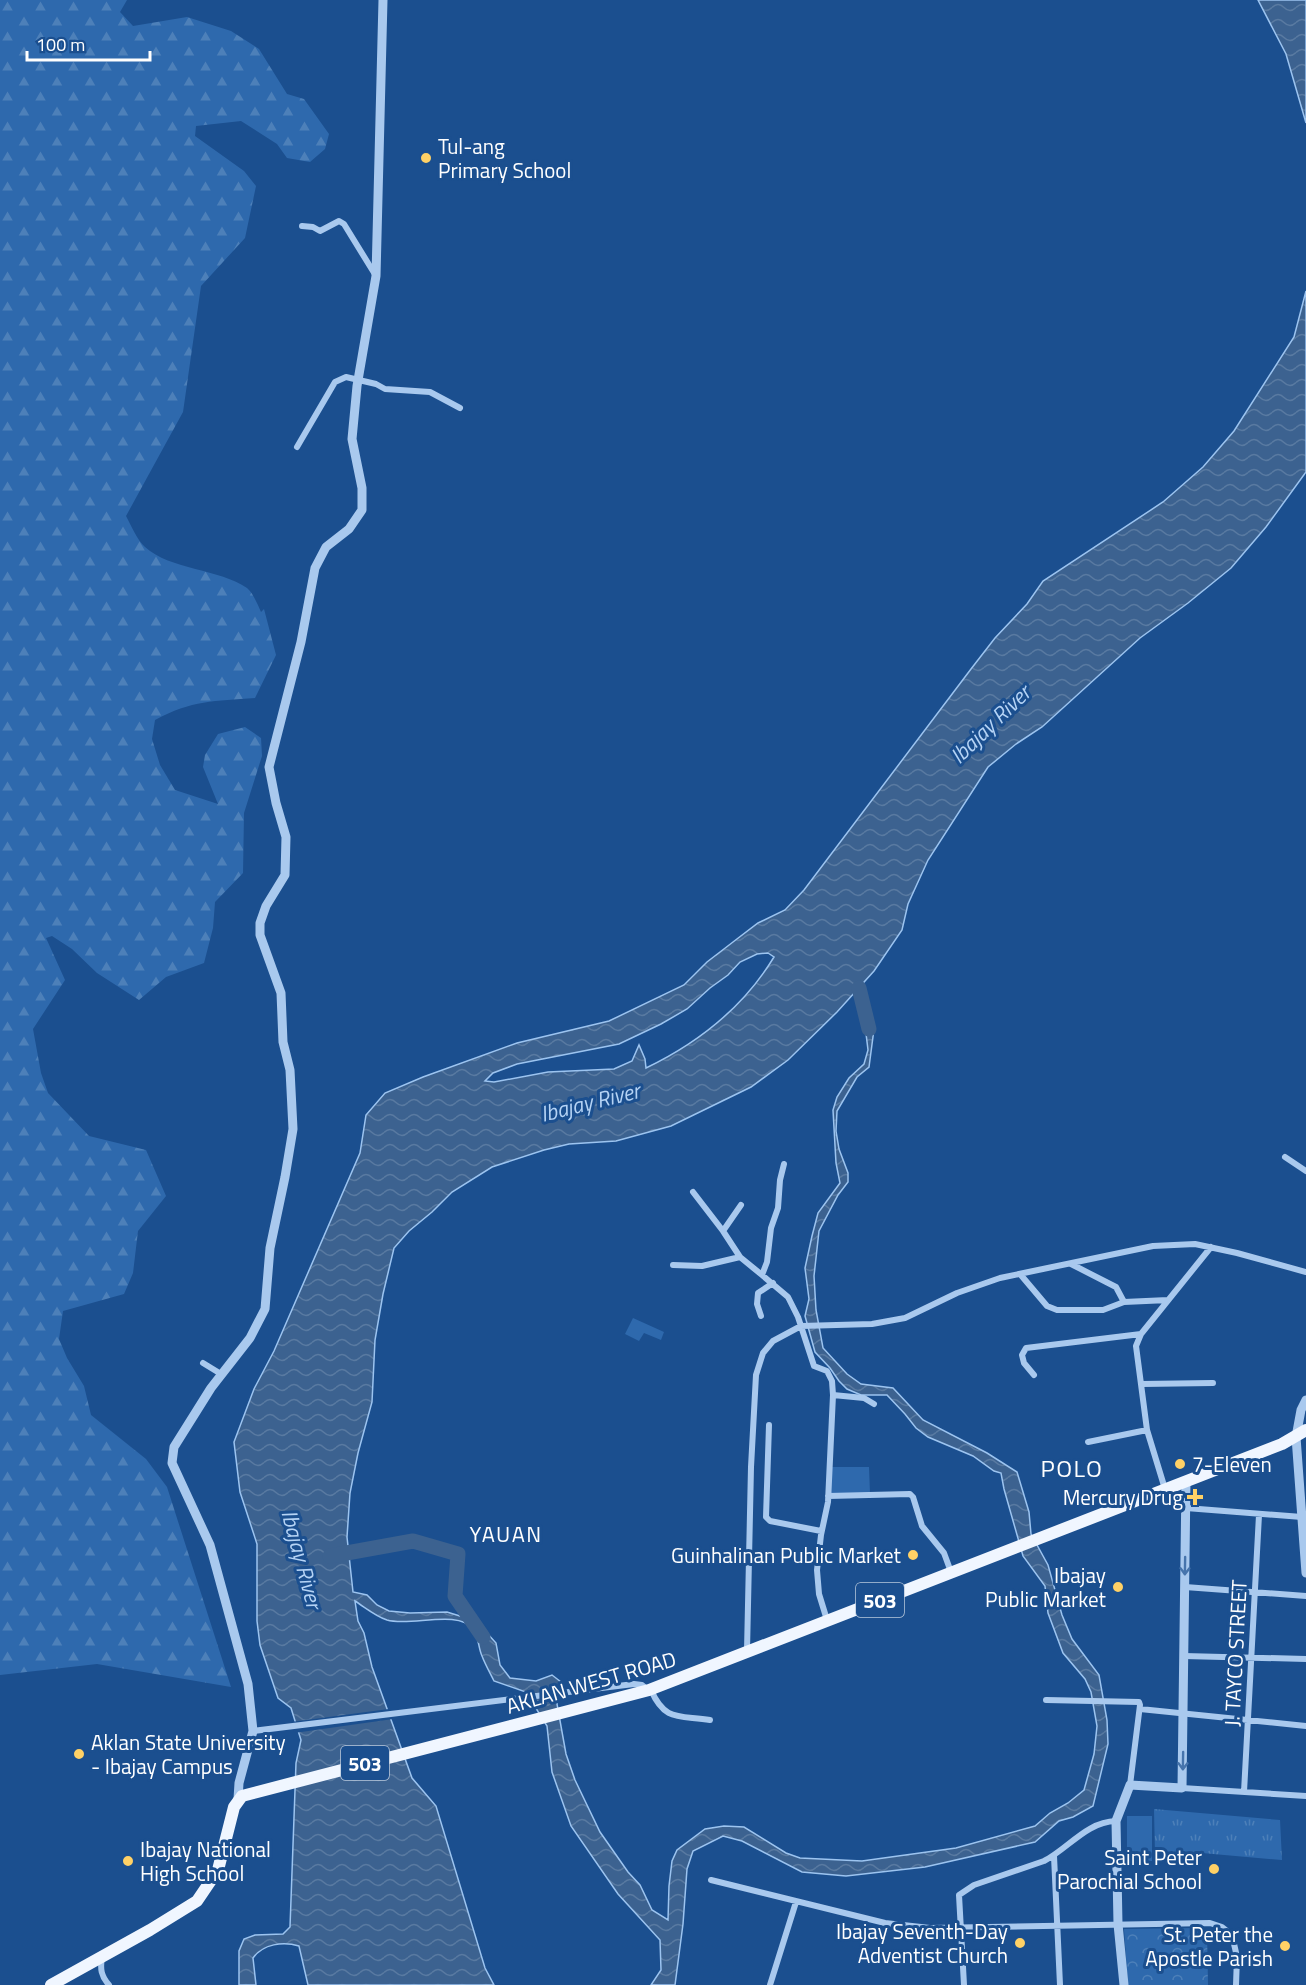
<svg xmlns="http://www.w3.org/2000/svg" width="1306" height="1985" font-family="'Titillium Web',sans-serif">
<defs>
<pattern id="grass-tufts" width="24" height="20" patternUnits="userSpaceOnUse" patternTransform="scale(1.5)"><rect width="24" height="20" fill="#2e69ad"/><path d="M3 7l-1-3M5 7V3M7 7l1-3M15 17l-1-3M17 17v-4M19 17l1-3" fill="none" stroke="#4d80b9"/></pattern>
<pattern id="forest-firs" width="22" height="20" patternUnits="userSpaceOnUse" patternTransform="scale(1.5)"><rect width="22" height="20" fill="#2e69ad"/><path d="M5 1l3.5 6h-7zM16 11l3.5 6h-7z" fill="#4d80b9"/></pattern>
<pattern id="park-crowns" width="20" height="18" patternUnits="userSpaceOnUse" patternTransform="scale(1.5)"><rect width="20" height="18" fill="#2e69ad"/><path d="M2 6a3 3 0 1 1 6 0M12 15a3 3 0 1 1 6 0" fill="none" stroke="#4d80b9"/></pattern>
<pattern id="water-waves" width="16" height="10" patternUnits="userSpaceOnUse" patternTransform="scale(1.5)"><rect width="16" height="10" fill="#3c6290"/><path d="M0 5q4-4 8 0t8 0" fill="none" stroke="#597aa1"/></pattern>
</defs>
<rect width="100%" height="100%" fill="#1b4f8f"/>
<path fill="url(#grass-tufts)" d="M1154 1809 1280 1820 1282 1860 1202 1853 1201 1859 1172 1857 1171 1853 1155 1854Z"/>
<path fill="url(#forest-firs)" d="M0 0H127L120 12 133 26 187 17 231 31 259 49 287 94 304 99 329 134 325 149 310 162 287 158 277 144 241 121 196 126 195 136 244 171 256 186 245 238 201 286 183 412 126 516C131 525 137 540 145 547 170 570 220 569 247 588 253 593 258 605 261 612L264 609 276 655 255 698C214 701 192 700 155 720L152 739 160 765 175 790 218 804 203 767 205 755 218 734 245 727 261 738 262 756 244 813 243 873 215 902 213 928 204 963 166 977 139 1000 97 973 72 949 52 936 46 938 65 980 33 1029 41 1073 48 1093 89 1136 146 1150 166 1196 138 1231 133 1273 124 1294 63 1311 59 1339 67 1358 84 1386 91 1415 146 1459 167 1487 231 1687 97 1664 0 1675Z"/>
<path fill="url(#park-crowns)" d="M1197 1928 1207 1930 1208 1985H1128L1124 1929Z"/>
<path fill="#2e69ad" d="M633 1318 664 1332 661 1340 644 1333 639 1341 625 1334Z
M832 1467H869L870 1493 830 1494Z
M1127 1816H1152V1861H1127Z"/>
<path fill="url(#water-waves)" stroke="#9cc4f0" stroke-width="1.5" fill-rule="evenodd" d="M1258 0H1306V123L1286 54Z
M1306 291V472L1266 527 1231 568 1188 603 1140 638 1042 727 1016 744 988 767 928 860 908 904 902 930 874 971 837 1012 788 1060 751 1087 671 1126 616 1141 569 1144 544 1150 492 1167 452 1192 432 1212 409 1231 394 1248 383 1294 375 1340 372 1402 358 1453 350 1493 347 1537 353 1592 367 1595 377 1605 389 1611 410 1613 447 1612 476 1621 496 1643 500 1665 510 1678 536 1681 552 1675 561 1682 557 1704 566 1754 575 1780 600 1832 628 1872 640 1885 652 1910 668 1920 669 1886 672 1861 677 1850 705 1829 724 1826 744 1827 786 1853 800 1858 862 1861 956 1848 1035 1826 1050 1813 1068 1803 1084 1790 1094 1754 1097 1726 1091 1692 1085 1679 1063 1653 1048 1613 1045 1586 1023 1556 1004 1489 1001 1473 994 1471 973 1456 928 1437 916 1428 905 1414 887 1395H861L847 1389 839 1381 830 1368 815 1352 805 1316 809 1299 805 1268 812 1236 818 1213 840 1183 836 1163 833 1110 837 1097 849 1078 864 1064 868 1050 863 1009 865 1007 874 1029 869 1067 857 1077 837 1111 836 1131 839 1149 848 1173V1182L838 1195 819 1231 814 1276 816 1310 823 1348 847 1374 861 1384 893 1388 923 1420 987 1453 1017 1472 1029 1512 1031 1534 1048 1565 1062 1615 1072 1639 1099 1675 1107 1720 1108 1744 1093 1806 1073 1817 1059 1821 1035 1842 925 1867 846 1876 802 1872 742 1841 723 1836 693 1851 687 1869 683 1924 675 1985H651L661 1970 660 1940 618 1894 571 1826 552 1772 547 1726 526 1692 494 1681C490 1673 485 1664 482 1656 478 1647 479 1637 473 1629 458 1609 410 1627 387 1620 375 1616 366 1608 355 1601L358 1621 364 1633 372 1667 412 1778 436 1806 485 1968 494 1985H308L299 1946C283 1941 263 1944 253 1958L256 1985H239V1951L244 1939 255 1935 283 1934 290 1927 296 1763 301 1740 291 1708 278 1698 260 1645 257 1621V1544L240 1492 234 1442 254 1389 274 1351 360 1153 366 1115 385 1093 423 1077 517 1043 609 1021 684 985 707 962 733 942 758 923 785 910 804 890 971 669 995 638 1027 604 1043 581 1163 502 1203 467 1234 431 1294 337ZM768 953 774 957C743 1008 698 1043 646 1068L645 1059 639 1045 632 1061 614 1069 548 1072 494 1082 485 1081 493 1073 517 1064 619 1044 661 1024 687 1009 710 988 728 975 740 962 757 954Z"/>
<path fill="#1b4f8f" d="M389 1709 393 1719 294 1733 291 1722Z"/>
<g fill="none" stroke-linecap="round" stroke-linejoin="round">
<path stroke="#3c6290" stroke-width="15" d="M859 988 869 1029
M330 1556 413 1541 458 1554 455 1596 483 1637"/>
<path stroke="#a9c9ee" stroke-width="6" d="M302 226 313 227 320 231 339 221 344 224 376 276
M297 447 335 382 346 377 376 384 385 389 430 392 460 408
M1285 1157 1306 1171
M784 1164 780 1180 778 1208 771 1228 767 1262 762 1275 788 1297 798 1317 814 1366 827 1371 832 1381 833 1395 828 1502 821 1535 817 1570 819 1594 827 1620
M693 1192 723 1231
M741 1205 723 1231 740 1257 762 1275
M1071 1264 1116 1287 1124 1302
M673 1265 702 1266 740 1257
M1020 1274 1047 1306 1057 1310H1103L1124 1302 1168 1300
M761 1316 757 1304 758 1293 773 1283
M203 1363 221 1374
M1034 1375 1024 1363 1022 1355 1026 1348 1141 1334
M1142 1384 1213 1383
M833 1395 864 1398 874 1404
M769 1425 766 1517 770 1521 821 1531
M1088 1442 1147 1430
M1165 1489 1147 1430 1136 1346 1141 1334 1211 1247
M828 1496 910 1494 913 1497 922 1526 944 1553 951 1572
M1186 1508 1302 1517
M1185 1587 1306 1596
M747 1651 751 1467 756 1375 763 1353 773 1341 801 1326 872 1324 905 1318 957 1293 1000 1278 1153 1246 1195 1244 1237 1253 1306 1272
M1184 1656 1306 1659
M651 1690C665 1722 679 1715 710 1720
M1046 1700 1139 1702 1140 1705 1130 1785
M1140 1709 1306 1726
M253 1731 634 1684 642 1685 648 1690
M1182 1788 1306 1796
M1244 1792 1259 1515
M1054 1856 1060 1985
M711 1880 885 1923 930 1928 1210 1923 1222 1927 1232 1935 1237 1957 1236 1985
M102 1957C100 1969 101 1976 109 1985
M770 1985 796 1902
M964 1985 959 1895 974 1885 1044 1861C1069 1848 1086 1822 1116 1821"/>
<path stroke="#a9c9ee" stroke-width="9" d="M1306 1400 1301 1410 1296 1437 1306 1573
M1161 1491 1186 1508
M238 1799 239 1783 253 1731 248 1684 210 1545 172 1463 174 1447 211 1388 250 1338 265 1309 270 1248 285 1177 293 1129 290 1070 283 1042 281 993 260 935V923L266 906 285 875 286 837 276 803 269 767 301 642 315 568 326 547 349 529 362 510V488L352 439 357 386 376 276 383 0
M1124 1985 1118 1924 1116 1821 1130 1785 1182 1788 1186 1481"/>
<path stroke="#f0f6ff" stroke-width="12" d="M51 1985 150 1930 197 1901 218 1870 234 1807 242 1796 649 1690 1282 1444 1306 1430"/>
</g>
<defs><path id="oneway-shaft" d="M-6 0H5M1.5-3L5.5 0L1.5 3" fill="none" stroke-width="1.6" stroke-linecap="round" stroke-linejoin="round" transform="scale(1.5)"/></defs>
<g stroke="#4674ac">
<use href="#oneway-shaft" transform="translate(1185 1566) rotate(91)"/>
<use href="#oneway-shaft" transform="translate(1183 1761) rotate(91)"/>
</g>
<g fill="#ffd166" stroke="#1b4f8f" stroke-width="2">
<circle cx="426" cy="158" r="6"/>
<circle cx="1180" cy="1464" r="6"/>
<path d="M1192 1488h6v6h6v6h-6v6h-6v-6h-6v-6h6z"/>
<circle cx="913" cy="1555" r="6"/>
<circle cx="1118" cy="1587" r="6"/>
<circle cx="79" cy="1754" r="6"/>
<circle cx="128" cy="1861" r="6"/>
<circle cx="1214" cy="1869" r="6"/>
<circle cx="1020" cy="1943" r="6"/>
<circle cx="1285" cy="1946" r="6"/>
</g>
<g text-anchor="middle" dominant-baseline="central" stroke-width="6" stroke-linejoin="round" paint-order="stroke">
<g fill="#1b4f8f" stroke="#bbcadd" stroke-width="1.5">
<rect x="856" y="1583" width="48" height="34" rx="4.5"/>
<rect x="341" y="1746" width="48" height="34" rx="4.5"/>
</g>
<g font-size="20" font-weight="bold" fill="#fff">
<text x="880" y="1600">503</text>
<text x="365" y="1763">503</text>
</g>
<g font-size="21" fill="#fff" stroke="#1b4f8f" text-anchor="end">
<text x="438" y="146" text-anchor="start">Tul-ang<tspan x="438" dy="24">Primary School</tspan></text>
<text x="1192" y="1464" text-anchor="start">7-Eleven</text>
<text x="1183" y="1497">Mercury Drug</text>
<text x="901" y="1555">Guinhalinan Public Market</text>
<text x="1106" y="1575">Ibajay<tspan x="1106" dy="24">Public Market</tspan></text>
<text x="91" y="1742" text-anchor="start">Aklan State University<tspan x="91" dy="24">- Ibajay Campus</tspan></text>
<text x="140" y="1849" text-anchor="start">Ibajay National<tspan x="140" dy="24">High School</tspan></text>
<text x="1202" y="1857">Saint Peter<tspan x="1202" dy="24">Parochial School</tspan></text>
<text x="1008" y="1931">Ibajay Seventh-Day<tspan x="1008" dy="24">Adventist Church</tspan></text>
<text x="1273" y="1934">St. Peter the<tspan x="1273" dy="24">Apostle Parish</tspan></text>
</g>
<g font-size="21" fill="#fff" stroke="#1b4f8f">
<text transform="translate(1235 1653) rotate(-87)">J. TAYCO STREET</text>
<text transform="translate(591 1682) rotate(-16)">AKLAN WEST ROAD</text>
</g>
<g font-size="22" font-style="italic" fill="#b5d3f5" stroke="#1b4f8f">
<text transform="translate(990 724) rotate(-44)">Ibajay River</text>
<text transform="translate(590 1102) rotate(-14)">Ibajay River</text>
<text transform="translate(302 1559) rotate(75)">Ibajay River</text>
</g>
<g font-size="22" letter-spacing="1.5" fill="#fff" stroke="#1b4f8f">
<text x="506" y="1534">YAUAN</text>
</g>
<g font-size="24" letter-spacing="1.5" fill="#fff" stroke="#1b4f8f">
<text x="1072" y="1468">POLO</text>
</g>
</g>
<path d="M27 51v9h123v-9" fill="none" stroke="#ffffff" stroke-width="3"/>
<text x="36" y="51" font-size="18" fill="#ffffff" stroke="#1b4f8f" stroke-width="4.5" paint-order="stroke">100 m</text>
</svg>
